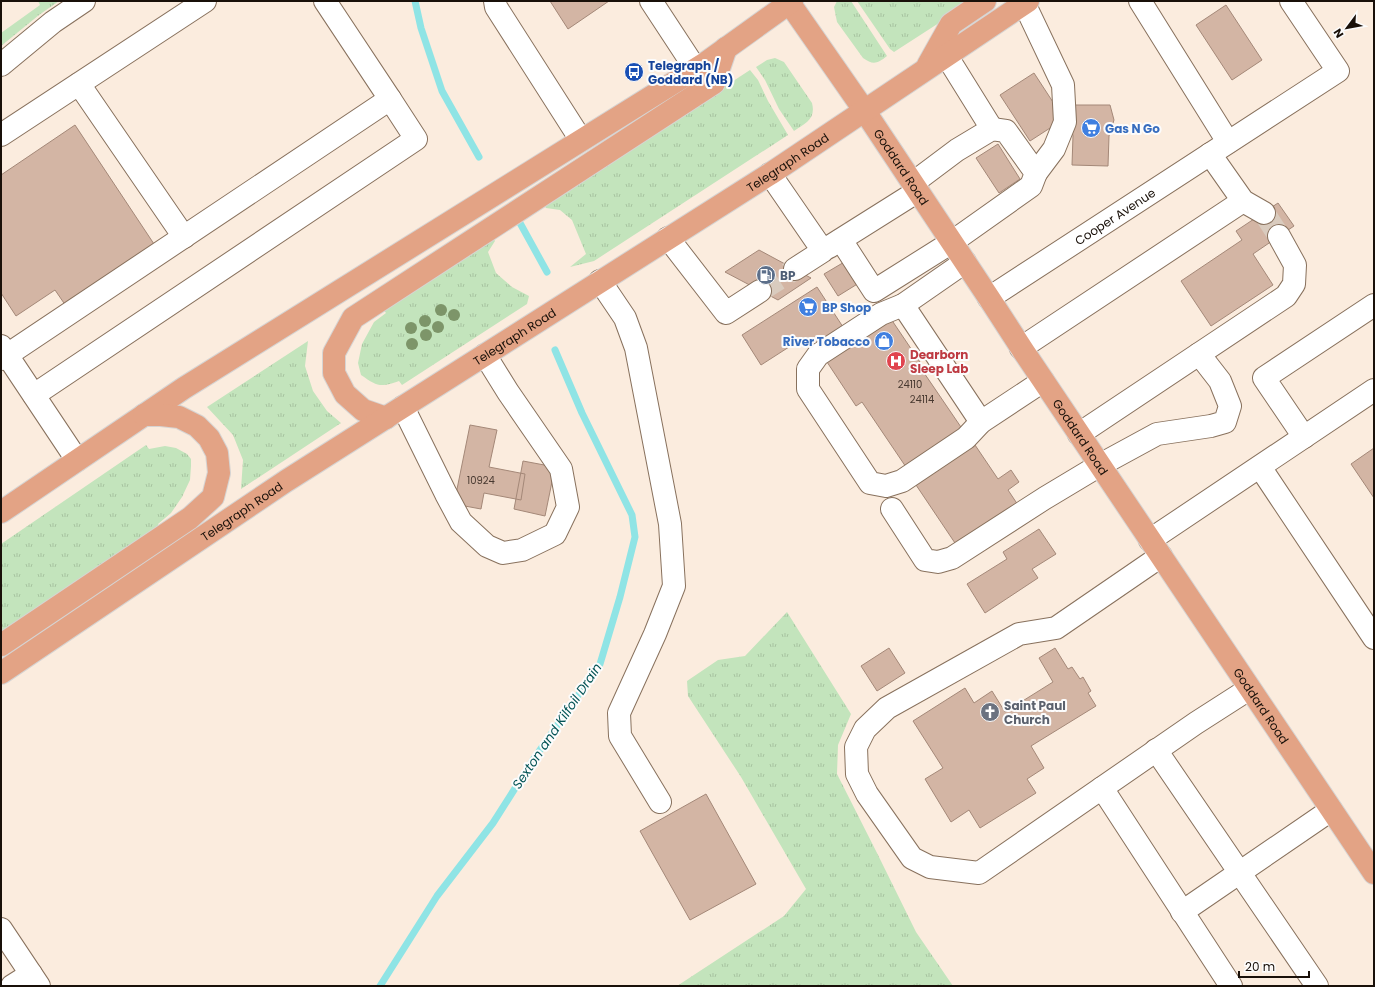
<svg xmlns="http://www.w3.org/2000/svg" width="1375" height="987" font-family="Poppins,sans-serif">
<defs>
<pattern id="grass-tufts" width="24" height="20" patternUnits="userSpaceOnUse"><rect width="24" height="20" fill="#c3e4bc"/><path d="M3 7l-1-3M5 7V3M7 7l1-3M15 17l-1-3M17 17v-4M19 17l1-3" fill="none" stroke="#a7c3a0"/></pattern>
</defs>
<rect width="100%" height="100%" fill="#fbecde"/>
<path fill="url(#grass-tufts)" d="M38 1H59L39 15 1 46V33L40 5Z
M837 1H851L887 56C877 64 873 65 863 58L837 22 834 7Z
M857 1H973L894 52 890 49Z
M775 58 784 62 812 103C816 119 806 123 794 131L779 109 765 80 756 67 767 60Z
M750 70 758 80 768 101 788 135 594 261 570 267 586 254 572 220 560 210 546 208 544 205Z
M492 236 495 241 488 252 496 273 512 287 529 296 527 304 402 385 399 381C380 388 377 386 361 375L358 363 362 344 374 322 386 313 383 309Z
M308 341 305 366 313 391 327 411 341 423 241 489 243 460 233 435 207 407Z
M146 445 149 449 165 446 176 448 187 454 191 459V466L190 480 182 497 171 513 158 524 160 528 1 634V544Z
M787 612 851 714 838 745 837 774 877 853 916 932 953 986H677L784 916 806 889 741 777 688 696 687 681 718 660 745 656Z"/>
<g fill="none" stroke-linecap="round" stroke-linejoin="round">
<path stroke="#8fe4e5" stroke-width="7" d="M415 1 421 28 442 91 479 157
M520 223 547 272
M380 986 437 896 493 823 533 760 600 664 620 597 635 537 632 515 582 413 555 350"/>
</g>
<path fill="#d3b5a4" stroke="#a48878" d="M550 1H609L568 29Z
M1226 5 1262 60 1232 80 1196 25Z
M1034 73 1064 119 1030 141 1000 95Z
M1073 105H1110L1114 120 1109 136 1108 166 1072 165 1073 136 1070 120Z
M75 125 156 247 66 306 55 290 16 316 1 293V175Z
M998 144 1020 179 999 193 976 158Z
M1278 203 1294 226 1253 254 1273 285 1211 326 1181 281 1242 240 1236 231Z
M759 250 811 278 778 300 725 272Z
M846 261 859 283 838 296 824 274Z
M817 287 843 327 810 348 803 338 761 365 742 335Z
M891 319 920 362 918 364 965 433 908 470 862 402 856 406 827 362Z
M470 425 497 430 489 467 525 474 521 500 484 493 481 509 454 504Z
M975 445 998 479 1011 470 1019 482 1008 490 1018 505 957 546 914 482 955 454 957 457Z
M1374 448V498L1351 464Z
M523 461 555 467 545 516 514 509Z
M1039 529 1056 554 1032 569 1038 578 985 613 967 584 1007 559 1003 552Z
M889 648 905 673 877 691 861 666Z
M1055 648 1068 669 1072 667 1080 679 1083 677 1091 691 1088 693 1096 706 1031 746 1044 768 1027 779 1036 793 980 828 969 810 951 822 925 779 943 768 913 721 965 688 974 703 992 691 1005 712 1053 682 1039 658Z
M706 794 756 884 690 920 640 831Z"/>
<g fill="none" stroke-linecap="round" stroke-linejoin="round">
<path stroke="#d9cbbe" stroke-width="22" stroke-dasharray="22 11" stroke-linecap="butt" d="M1264 213 1279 236
M760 291 795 269"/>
<defs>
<g id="minor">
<path d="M495 1 496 7 581 140"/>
<path d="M651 1 695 68"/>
<path d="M1140 1 1228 142"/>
<path d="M1024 3 1063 85 1065 122 1054 149 1036 173"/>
<path d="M946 55 992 129"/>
<path d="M1 65 53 22 84 1"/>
<path d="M79 84 184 237"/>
<path d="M1 135 205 1"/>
<path d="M1210 154 1243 201 1264 213"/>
<path d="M770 174 823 251 795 269"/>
<path d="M668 238 726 313 760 291"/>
<path d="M841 240 874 291 952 242 1031 186 1036 173 1006 131 992 129 957 150 913 183"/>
<path d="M829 247 918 191"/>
<path d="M965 262 903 305 881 314 818 355 808 369V389L870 483 886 486 902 481 966 438 981 422 1043 381"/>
<path d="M600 281 625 318 636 348 670 524 674 586 655 634 619 713 620 736 660 802"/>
<path id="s1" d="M989 298 1338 71 1291 1"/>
<path d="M903 305 981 422"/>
<path d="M1 346 77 460"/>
<path d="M1021 348 1243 201"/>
<path d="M1 359 390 99 325 1"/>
<path d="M34 395 416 139 390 99"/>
<path d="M403 407 446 494 461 522 487 546 503 553 522 550 555 534 568 507 561 469 508 392 485 355"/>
<path d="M1079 434 1286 296 1294 284 1295 265 1279 236"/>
<path d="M1304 437 1264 378 1374 305"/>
<path d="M1260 467 1374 638"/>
<path d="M892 509 925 560 938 562 952 558 1045 498 1100 465 1157 434 1211 426 1225 422 1230 406 1220 381 1199 354"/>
<path d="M1150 540 1374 390"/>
<path d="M1161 556 1056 628 1019 634 887 708 865 729 856 747 857 774 867 794 912 858 930 867 979 873 1196 723 1249 689"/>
<path d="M1156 750 1317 986"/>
<path d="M1102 788 1231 986"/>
<path d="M1182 912 1331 810"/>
<path d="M1 929 39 986"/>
<path d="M12 986 31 974"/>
</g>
<g id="major">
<path id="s2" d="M788 1 864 110 989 298 1024 352 1374 873"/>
<path d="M928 65 951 24 985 1"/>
<path d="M386 418 363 410 345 394 334 373V353L353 318 714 83 726 48"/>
<path d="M1 512 184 388 707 62 792 1"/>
<path d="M1 645 190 518 213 497 219 473 217 453 209 438 197 426 179 417 161 415H144"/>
<path id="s3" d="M1 673 286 481 770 174 1028 1"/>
</g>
</defs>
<use href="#minor" stroke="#88715d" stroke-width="24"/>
<use href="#major" stroke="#d6d4d3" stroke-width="24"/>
<use href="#minor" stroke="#fff" stroke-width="22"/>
<use href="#major" stroke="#e3a385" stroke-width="22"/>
</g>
<g fill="#7d9569">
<circle cx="441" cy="310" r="6"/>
<circle cx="454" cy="315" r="6"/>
<circle cx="425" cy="321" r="6"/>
<circle cx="438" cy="327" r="6"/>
<circle cx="411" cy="328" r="6"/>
<circle cx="426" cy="335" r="6"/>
<circle cx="412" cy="344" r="6"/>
</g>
<defs>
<symbol id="bus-disc" viewBox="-11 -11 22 22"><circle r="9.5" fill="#1a4fb4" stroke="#fcfcfc"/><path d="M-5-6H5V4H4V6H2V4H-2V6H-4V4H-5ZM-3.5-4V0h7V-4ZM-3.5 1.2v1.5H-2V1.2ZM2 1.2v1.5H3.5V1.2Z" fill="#fff"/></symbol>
<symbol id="supermarket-disc" viewBox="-11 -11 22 22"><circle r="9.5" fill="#3f7fe0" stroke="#fcfcfc"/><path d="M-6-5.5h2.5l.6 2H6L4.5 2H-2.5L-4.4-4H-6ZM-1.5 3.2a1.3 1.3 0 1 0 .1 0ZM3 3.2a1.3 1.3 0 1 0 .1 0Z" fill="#fff"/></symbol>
<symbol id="fuel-disc" viewBox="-11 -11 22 22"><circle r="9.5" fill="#5c6f8a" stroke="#fcfcfc"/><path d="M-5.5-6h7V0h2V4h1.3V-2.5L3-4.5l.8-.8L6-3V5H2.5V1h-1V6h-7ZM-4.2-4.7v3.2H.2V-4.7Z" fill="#fff"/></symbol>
<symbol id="shop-disc" viewBox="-11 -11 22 22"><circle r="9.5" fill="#3f7fe0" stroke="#fcfcfc"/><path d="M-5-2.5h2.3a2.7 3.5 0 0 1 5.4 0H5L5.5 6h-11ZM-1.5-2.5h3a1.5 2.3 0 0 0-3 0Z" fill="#fff"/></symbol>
<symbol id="hospital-disc" viewBox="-11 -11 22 22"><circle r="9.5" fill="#e0444e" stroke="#fcfcfc"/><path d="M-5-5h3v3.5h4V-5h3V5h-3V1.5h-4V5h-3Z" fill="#fff"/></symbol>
<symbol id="church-disc" viewBox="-11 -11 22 22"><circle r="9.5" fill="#6b7280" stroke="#fcfcfc"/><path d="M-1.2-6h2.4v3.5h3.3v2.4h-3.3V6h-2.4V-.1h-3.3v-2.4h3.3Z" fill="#fff"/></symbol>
</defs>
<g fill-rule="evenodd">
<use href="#bus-disc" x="623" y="61" width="22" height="22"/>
<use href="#supermarket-disc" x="1080" y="117" width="22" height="22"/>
<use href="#fuel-disc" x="755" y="264" width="22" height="22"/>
<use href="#supermarket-disc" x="797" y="296" width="22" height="22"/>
<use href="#shop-disc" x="873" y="330" width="22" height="22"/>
<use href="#hospital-disc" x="885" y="350" width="22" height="22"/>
<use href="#church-disc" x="979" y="701" width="22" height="22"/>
</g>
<g text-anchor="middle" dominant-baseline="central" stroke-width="4" stroke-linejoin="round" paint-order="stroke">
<g font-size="10" fill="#483930">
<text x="910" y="384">24110</text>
<text x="922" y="399">24114</text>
<text x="481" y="480">10924</text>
</g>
<g font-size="12" font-weight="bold" fill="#164399" stroke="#fcfcfc" text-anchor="start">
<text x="648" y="65">Telegraph /<tspan x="648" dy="14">Goddard (NB)</tspan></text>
</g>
<g font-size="12" font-weight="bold" fill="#366cbe" stroke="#fcfcfc" text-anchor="start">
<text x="1105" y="128">Gas N Go</text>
<text x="822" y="307">BP Shop</text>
<text x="870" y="341" text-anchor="end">River Tobacco</text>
</g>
<g font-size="12" fill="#191009" stroke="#fcfcfc">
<text stroke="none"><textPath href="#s3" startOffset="938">Telegraph Road</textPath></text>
<text stroke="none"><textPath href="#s2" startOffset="201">Goddard Road</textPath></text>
<text stroke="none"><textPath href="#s1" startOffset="150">Cooper Avenue</textPath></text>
<text stroke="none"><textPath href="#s3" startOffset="614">Telegraph Road</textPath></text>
<text stroke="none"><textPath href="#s2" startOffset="525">Goddard Road</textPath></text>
<text stroke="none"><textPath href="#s3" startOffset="290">Telegraph Road</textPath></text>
<text stroke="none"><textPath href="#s2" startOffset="849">Goddard Road</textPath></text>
</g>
<g font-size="12" font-weight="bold" fill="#4e5e75" stroke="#fcfcfc" text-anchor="start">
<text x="780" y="275">BP</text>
</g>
<g font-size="12" font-weight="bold" fill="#be3a42" stroke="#fcfcfc" text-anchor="start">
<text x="910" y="354">Dearborn<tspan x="910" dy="14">Sleep Lab</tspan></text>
</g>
<g font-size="12" font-weight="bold" fill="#5b616d" stroke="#fcfcfc" text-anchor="start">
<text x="1004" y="705">Saint Paul<tspan x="1004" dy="14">Church</tspan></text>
</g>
<g font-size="13" font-style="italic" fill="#045456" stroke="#fcfcfc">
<text transform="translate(557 726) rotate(-56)">Sexton and Kilfoil Drain</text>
</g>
</g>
<rect width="1375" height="987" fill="none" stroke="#191009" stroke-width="4"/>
<g transform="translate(1347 28) rotate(238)" stroke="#fcfcfc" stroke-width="3" paint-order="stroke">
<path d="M0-3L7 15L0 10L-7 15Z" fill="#191009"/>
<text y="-6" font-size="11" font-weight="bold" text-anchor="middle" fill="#191009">N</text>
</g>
<path d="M1239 971v6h70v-6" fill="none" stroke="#191009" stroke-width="2"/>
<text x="1245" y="971" font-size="12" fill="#191009" stroke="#fcfcfc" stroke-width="3" paint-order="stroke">20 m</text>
</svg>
